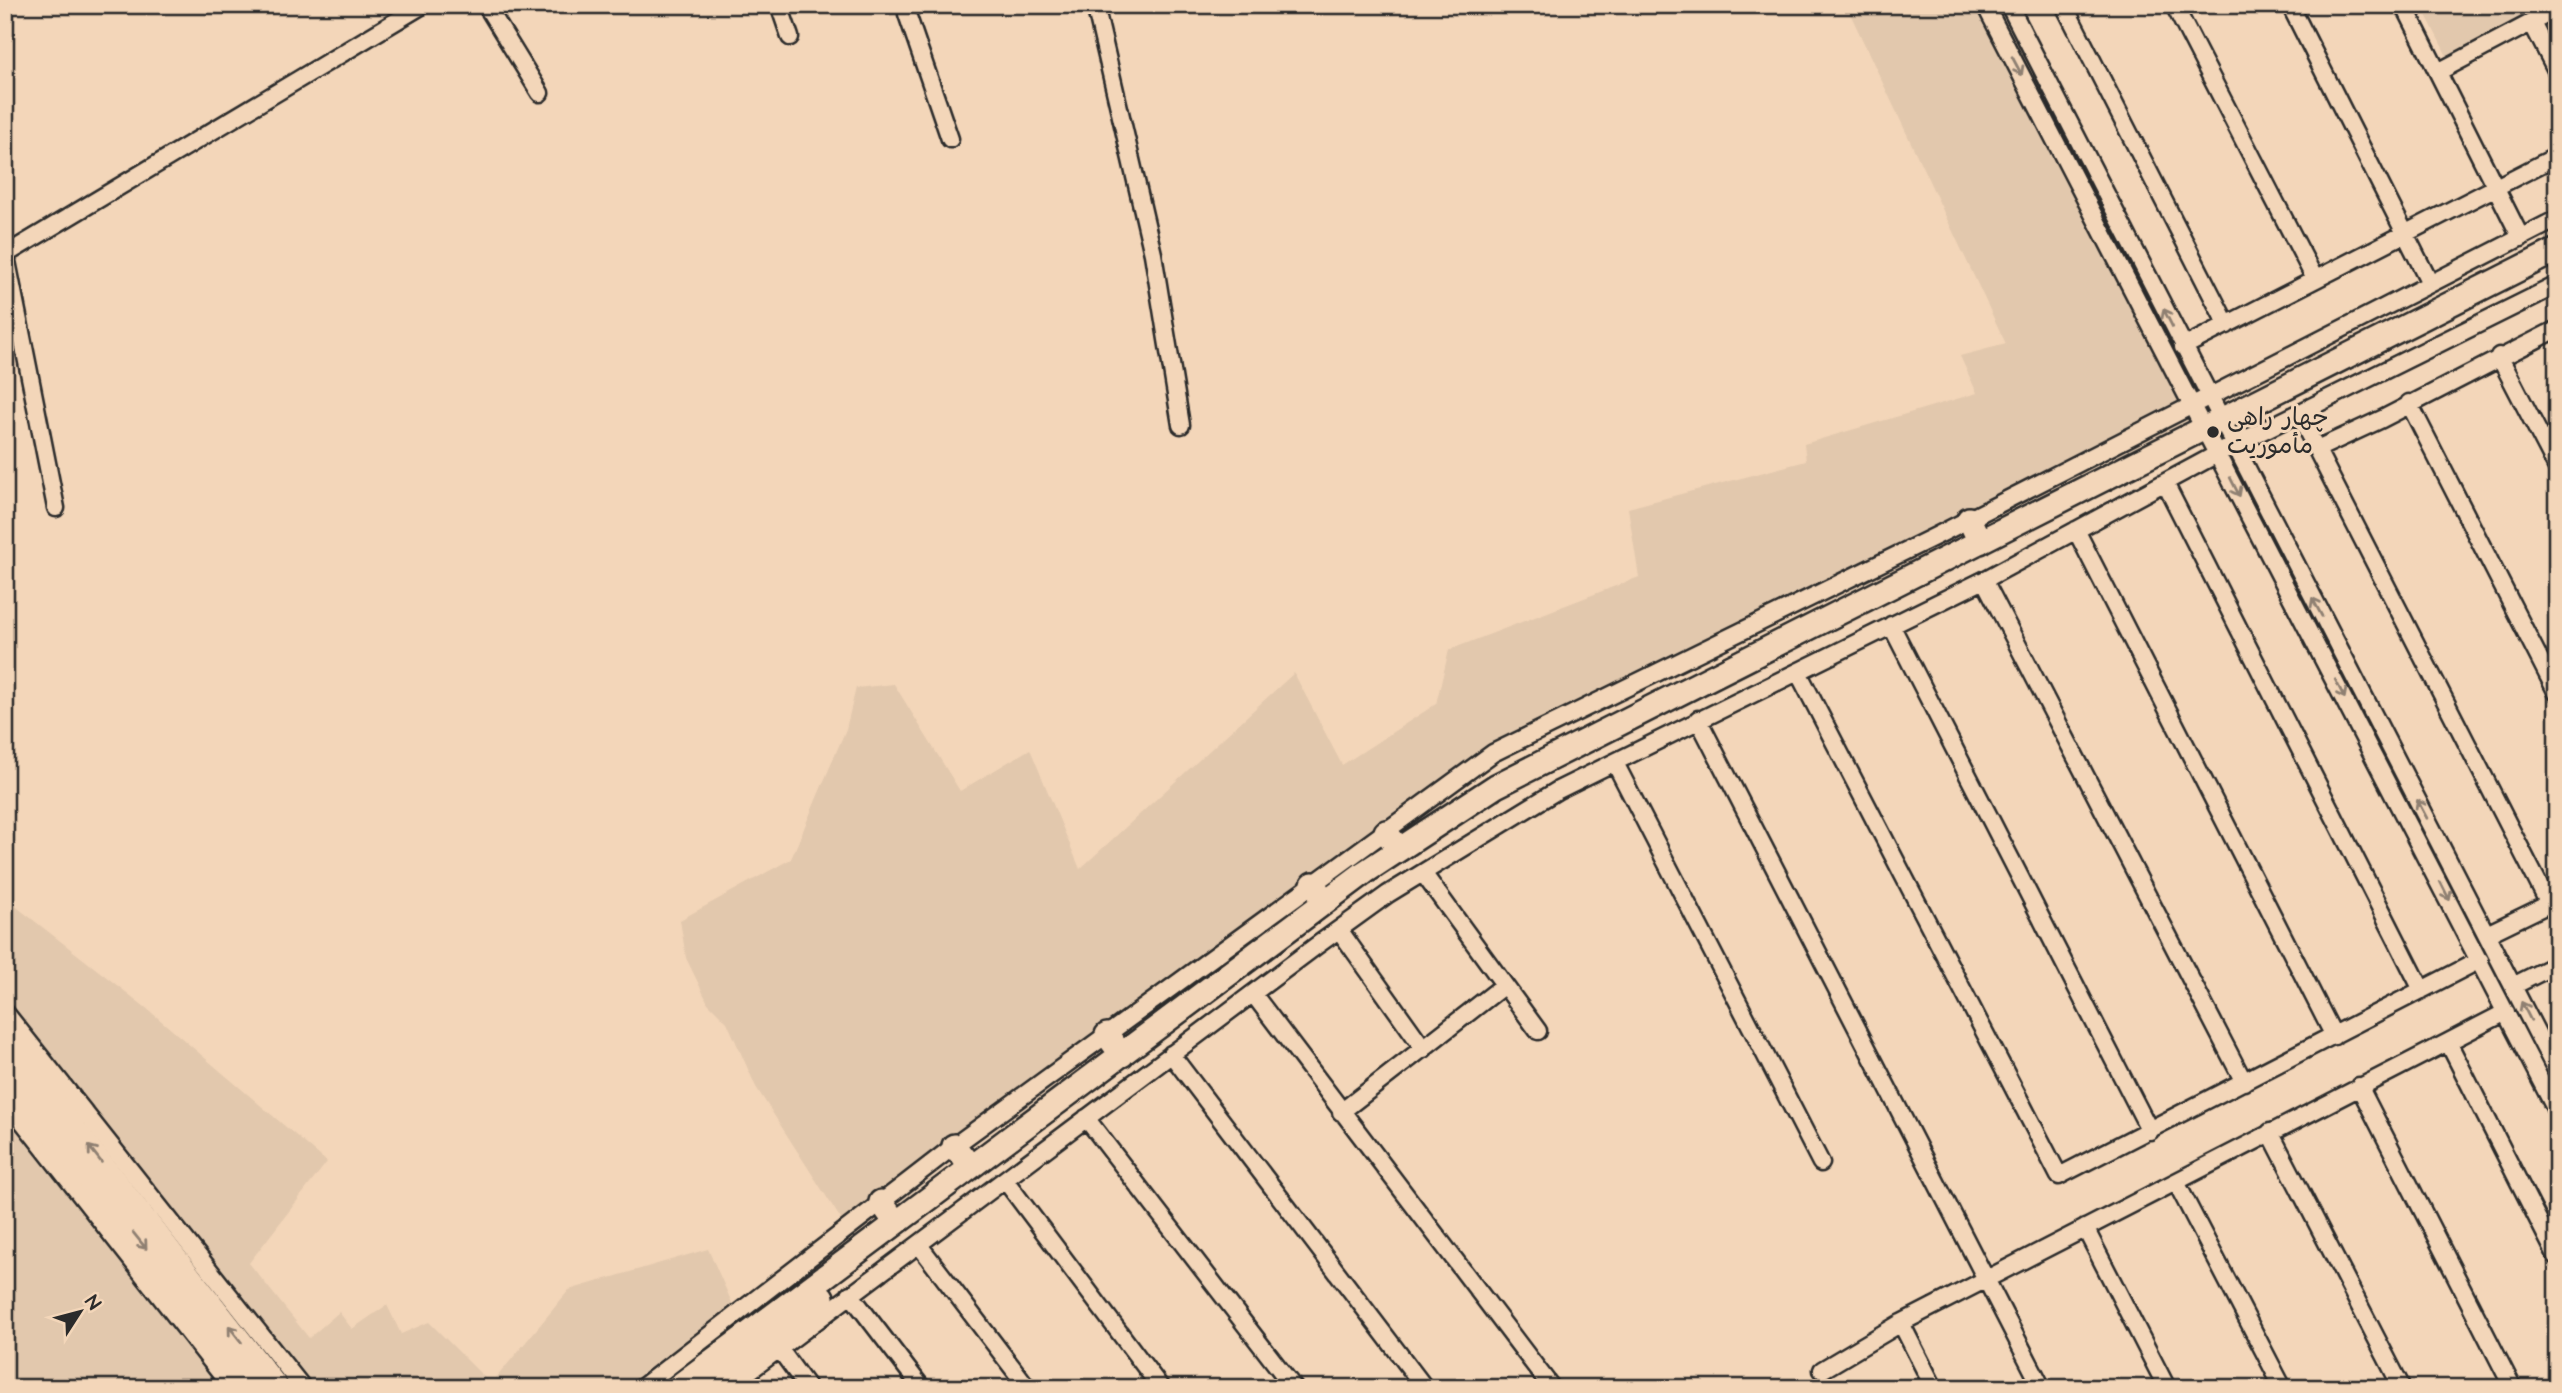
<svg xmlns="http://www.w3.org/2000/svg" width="2562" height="1393" font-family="'Architects Daughter','Playpen Sans Arabic',sans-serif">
<rect width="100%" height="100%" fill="#f3d6b9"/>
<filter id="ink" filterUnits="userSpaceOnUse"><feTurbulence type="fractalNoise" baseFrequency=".0143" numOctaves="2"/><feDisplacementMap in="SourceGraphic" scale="14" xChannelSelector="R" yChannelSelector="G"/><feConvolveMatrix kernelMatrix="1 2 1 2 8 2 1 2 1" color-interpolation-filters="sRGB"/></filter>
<g filter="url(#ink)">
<path fill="#e2c8ad" d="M1846 5H1985L2194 405 1493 753 846 1227 756 1087 727 1022 708 1003 686 958 680 920 791 859 846 729 856 688 894 684 960 791 1030 749 1080 869 1294 673 1342 765 1436 704 1449 650 1639 577 1628 508 1806 461 1804 444 1977 393 1960 356 2006 344Z
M2421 5H2550L2449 60Z
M5 898 145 1007 327 1162 249 1263 309 1338 339 1312 352 1329 387 1305 401 1334 429 1322 491 1384 569 1290 708 1249 737 1314 641 1388H303L5 1012Z
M5 1099 232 1388H5Z"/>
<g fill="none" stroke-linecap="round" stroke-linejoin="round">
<defs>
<path id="minor" d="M486 5 540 93
M779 5 790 37
M909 5 907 14 950 139
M1095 5 1153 254 1181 425
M1985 5 2557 1112
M2009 5 2557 1072
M2064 5 2227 325
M2174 5 2315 279
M2290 5 2430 283
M2404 5 2521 238
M2532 23 2557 72
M2438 72 2557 9
M5 251 56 508
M5 255 423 5
M2183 347 2557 156
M2499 356 2557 468
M2409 403 2557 693
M2299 415 2549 904
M2317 449 2382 419 2557 329
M2165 483 2422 990
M2076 530 2334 1036
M1984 580 2244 1082
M1891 625 2150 1131
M1798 672 2059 1176 2480 960
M1698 719 2042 1388
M1615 763 1821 1163
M1423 873 1538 1031
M1340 931 1424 1049
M2487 934 2557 900
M2513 986 2557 964
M1254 995 1552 1388
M5 1012 303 1388
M2506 1012 2448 1042 2557 1257
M1171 1054 1425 1388
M2359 1086 2513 1388
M5 1099 232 1388
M1341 1112 1503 986
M1086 1118 1294 1388
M2270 1132 2402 1388
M1005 1180 1161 1388
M2176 1182 2283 1388
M2085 1228 2167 1388
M919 1245 1028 1388
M850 1294 922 1388
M1901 1323 1934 1388
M778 1347 808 1388
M1822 1370 1901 1323 2448 1042
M641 1388 954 1146 1493 753 1936 536 2557 219
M727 1388 1316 946 1388 894 1558 790 1984 580 2232 446 2557 285"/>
<path id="highway" d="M1969 519 1980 542
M1386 832 1399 849
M1313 884 1325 902
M1107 1035 1122 1055
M5 1041 277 1388
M5 1072 254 1388
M954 1146 971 1167
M881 1202 896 1223
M676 1388 1365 872 1496 786 2557 250
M702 1388 822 1297"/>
</defs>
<use href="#minor" stroke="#2b2b2b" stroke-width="21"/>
<use href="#highway" stroke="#2b2b2b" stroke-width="28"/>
<use href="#minor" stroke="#f3d6b9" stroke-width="16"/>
<use href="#highway" stroke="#f3d6b9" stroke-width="23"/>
</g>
<defs><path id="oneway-shaft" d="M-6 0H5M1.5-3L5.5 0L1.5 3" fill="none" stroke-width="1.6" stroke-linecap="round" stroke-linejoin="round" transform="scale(1.75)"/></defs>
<g stroke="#8f8072">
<use href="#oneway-shaft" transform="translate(2017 66) rotate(62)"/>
<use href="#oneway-shaft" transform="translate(2168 318) rotate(-117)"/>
<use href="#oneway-shaft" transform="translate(2235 487) rotate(63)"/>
<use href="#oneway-shaft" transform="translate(2317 607) rotate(-118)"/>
<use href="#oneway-shaft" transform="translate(2340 689) rotate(63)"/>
<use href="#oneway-shaft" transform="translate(2422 809) rotate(-118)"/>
<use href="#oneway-shaft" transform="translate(2445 891) rotate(63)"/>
<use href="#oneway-shaft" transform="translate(2526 1011) rotate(-117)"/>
<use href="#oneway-shaft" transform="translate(95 1154) rotate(-128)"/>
<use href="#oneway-shaft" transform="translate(140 1241) rotate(51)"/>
<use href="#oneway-shaft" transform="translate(235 1334) rotate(-128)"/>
</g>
</g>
<circle fill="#2b2b2b" stroke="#f3d6b9" stroke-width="2.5" cx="2213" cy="432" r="7"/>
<g text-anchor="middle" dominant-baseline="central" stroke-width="6" stroke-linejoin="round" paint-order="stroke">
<g font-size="24" fill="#2b2b2b" stroke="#f3d6b9" text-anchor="start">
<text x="2227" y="418">چهار راهی<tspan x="2227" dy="28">مأموریت</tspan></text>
</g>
</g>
<rect width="2562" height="1393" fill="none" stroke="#f3d6b9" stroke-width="28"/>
<rect x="14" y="14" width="2534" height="1365" fill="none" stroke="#2b2b2b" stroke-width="2.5" filter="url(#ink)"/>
<g transform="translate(80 1312) rotate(54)" stroke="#f3d6b9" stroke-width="5" paint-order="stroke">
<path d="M0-5L12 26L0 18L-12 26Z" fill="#2b2b2b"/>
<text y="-10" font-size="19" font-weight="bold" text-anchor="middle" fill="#2b2b2b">N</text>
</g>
</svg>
